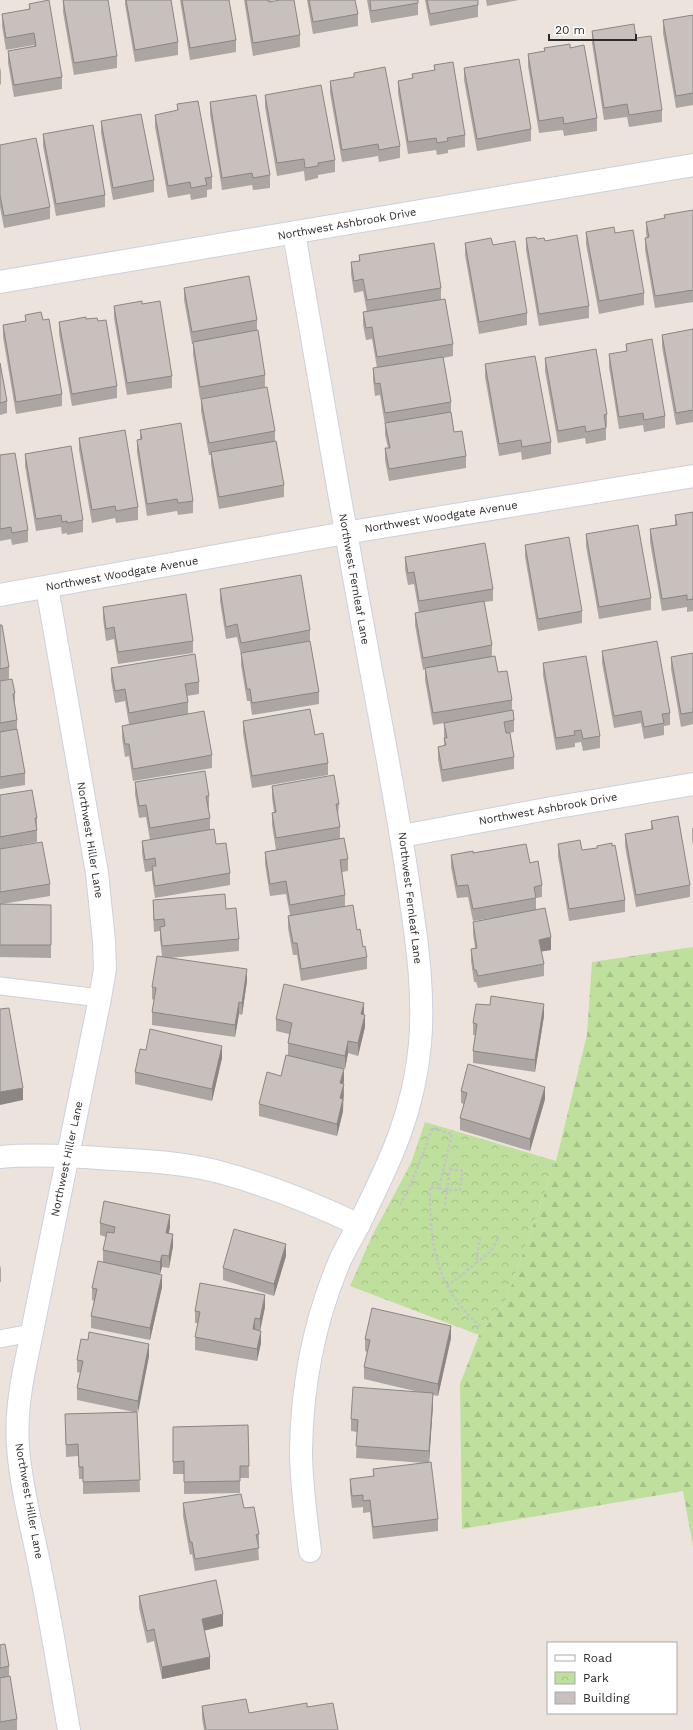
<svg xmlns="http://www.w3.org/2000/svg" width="693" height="1730" font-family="'Work Sans',sans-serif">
<defs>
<pattern id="forest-firs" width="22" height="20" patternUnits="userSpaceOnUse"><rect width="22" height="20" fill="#bee09c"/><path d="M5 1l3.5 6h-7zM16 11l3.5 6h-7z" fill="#a3c087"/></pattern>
<pattern id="park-crowns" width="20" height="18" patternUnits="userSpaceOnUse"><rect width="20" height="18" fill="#bee09c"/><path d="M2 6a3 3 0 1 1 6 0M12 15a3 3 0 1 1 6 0" fill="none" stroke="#a3c087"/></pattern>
</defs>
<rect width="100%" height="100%" fill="#ece3dd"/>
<path fill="url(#forest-firs)" d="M693 947V1547L683 1491 462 1529 460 1384 479 1335 505 1303 556 1161 587 1035 592 962Z"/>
<path fill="url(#park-crowns)" d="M425 1122 556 1161 505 1303 479 1335 350 1286 372 1236 411 1163Z"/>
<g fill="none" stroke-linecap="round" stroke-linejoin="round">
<defs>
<path id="lane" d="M0 986 100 998
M0 1339 31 1333"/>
<path id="street" d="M294 233C320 383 345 532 373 681 387 755 401 828 411 902 418 949 424 996 420 1044 414 1112 390 1162 360 1222 354 1234 347 1246 341 1258 315 1318 302 1385 301 1450 301 1484 306 1517 310 1551
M0 282 693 165
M47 587 97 873 104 941 105 969 100 998 24 1371C19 1396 16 1421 18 1447 21 1489 34 1536 42 1578 52 1628 60 1679 69 1730
M0 595 345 533 693 476
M402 836 552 808 693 784
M0 1157C37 1154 75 1156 112 1159 149 1161 187 1163 223 1173 270 1186 315 1204 359 1225"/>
</defs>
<use href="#lane" stroke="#cbd1dc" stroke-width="19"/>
<use href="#street" stroke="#cbd1dc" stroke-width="24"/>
<path stroke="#c4c4c4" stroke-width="2.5" stroke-dasharray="3 2" stroke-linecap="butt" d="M450 1169 463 1171 460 1190H447Z
M439 1188 447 1190 445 1205
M400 1205C413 1181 423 1154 432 1128L452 1134 439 1188 430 1187C429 1242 436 1291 482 1327
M476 1263 490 1252 499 1237
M447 1286 463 1274 476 1263 480 1236"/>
<use href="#lane" stroke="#fff" stroke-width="17"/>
<use href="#street" stroke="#fff" stroke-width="22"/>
</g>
<path fill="#aba5a3" d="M63 0 117 56V68L74 75 63 12Z
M125 0H171L178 42V55L135 62 125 4Z
M180 0H229L236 40V52L190 60Z
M244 0H274L269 1V2L300 35V47L253 56Z
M307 0H355L358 14V26L313 34Z
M367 0H418V15L371 23Z
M425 0H478V17L430 26Z
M486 0H519L487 6Z
M29 4 62 77V89L14 97 8 63V51L34 46V45L6 50 2 26V14L29 10Z
M693 15V105L676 108 663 33V20Z
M592 31 636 38 662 110V122L629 127 627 117 604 120 592 43Z
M544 48H570L597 118V131L564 136 563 130 539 133 528 66V54L544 51Z
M434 65 465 135V147L448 150V153L437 155 436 150 408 154 398 93V81L412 78V74L434 71Z
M0 67 1 72V84L0 85Z
M464 68 531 129V141L477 151 464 80Z
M354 73 400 146V158L379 162 378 156 342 162 330 93V81L354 77Z
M265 95 335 160V172L318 175V178L305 181 304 171 277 176 265 107Z
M210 102 270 175V188L253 190 252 185 222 190 210 114Z
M177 104 212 177V189L207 190V197L191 200 190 194 168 198 155 127V115L177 111Z
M101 121 154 180V192L113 200 101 133Z
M43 134 105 195V207L56 216 43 146Z
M0 145 50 207V219L4 228 0 207Z
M693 212V302L655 308 645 250V238H647L646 234V222L664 219V215Z
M586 232 615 233 644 293V305L599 314 586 244Z
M526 238 545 241 589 306V318L539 326 526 250Z
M465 243 493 245 527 313V325L479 334 465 255Z
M359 255 441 288V299L453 344V356L443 358 451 402V413L454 432 466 456V468L389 481 385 460V448H388L385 435V425L380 395 375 396 373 380V368H377L372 339 366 340 363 325V312H367L363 291 354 293 351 274V262L359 261Z
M184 288 257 320V331L265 375V387L200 399 193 354V344H192L184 300Z
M142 304 172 376V388L127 395 114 318V306Z
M25 315 43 320 62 394V406L16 414 3 337V325L25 321Z
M86 319 98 321 117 386V398L72 406 59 334V322Z
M693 329V422L676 425 662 347V335Z
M626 344 665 416V428L644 432 643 425 619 429 609 367V354L626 352Z
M545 358 607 414V426L606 427V440L586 444 585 438 558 443 545 371Z
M0 363 7 401V413L0 415Z
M485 364 551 442V454L522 460 521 452 499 456 485 377Z
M201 399 275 431V441L284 485V497L219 509 211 464V455H209L201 411Z
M140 430 193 501V513L178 515 177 511 147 516 137 452V440L140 439Z
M79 438 138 507V520L116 523 115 518 92 523 79 450Z
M25 454 83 520V532L67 535V533L62 534 61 527 36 531 25 466Z
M0 455 28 530V542L12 545 11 539 0 541Z
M693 512V611L687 612V607L662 611 650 542V529L675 525V515Z
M586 534 651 598V610L599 619 586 546Z
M525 545 582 611V623L538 631 525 557Z
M405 557 493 589V601L484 602 492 645V657L498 672 512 700V711L514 720V732L510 733 514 757V769L442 782 438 759V747L444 746V723L433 725 425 680V669L423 670 415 625V613H419L414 584 408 585 405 569Z
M220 589 310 630V641L319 692V704L252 715 250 701H247L241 665V655L237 637 226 639 220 601Z
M103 607 193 641V653L118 664 114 639 106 641 103 619Z
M0 625 9 667V679L0 681Z
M602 651 670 713V725L664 726V735L644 739 641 723 614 728 602 663Z
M693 653V724L681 727 671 669V657Z
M543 663 600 736V748L583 751 581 742 575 743V747L556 750 543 675Z
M111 668 199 682V694L187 696 188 702V714L212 755V768L133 781 129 756 125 757 122 738V726L129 724 125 701 115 703 111 680Z
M0 681 15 693V704L17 720V731L25 773V785L0 789Z
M243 721 315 735 328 763V775L252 788 243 733Z
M135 782 209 796V808H208L210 818V830L230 873V885L155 898 152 878V871L145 872 142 853V841L150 840 146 817 139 818 135 794Z
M272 786 339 804 338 816 340 827V839L348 859V871L342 872 345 895V906L357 930 363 947 367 957V969L301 981 297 955H293L288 928V916L290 915 286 894 270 896 265 864V852L276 850 272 825V813L274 812 272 798Z
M0 795 37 818V842L5 848 50 884V896L2 904 51 905V958L0 957Z
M651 821 690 885V897L636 907 625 846V834L651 830Z
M692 828H693V845L692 840Z
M558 844 582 850 597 848V846H612L625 900V912L569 921 558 856Z
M473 853 530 863 542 885V897L536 898V910L551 950 541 951 544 964V976L478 988 476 982H474L471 961V949L475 948 473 934V922L498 917 473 921 468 897 457 898 451 867V855Z
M153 900 226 909 239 939V951L170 958 247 981 242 1015 239 1014 235 1037 152 1025V1012L154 1000 152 999V987L162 956 160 939V931L154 932 153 913Z
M490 1005 544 1016 535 1072 473 1063V1051L475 1035H473V1023Z
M364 1014 365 1027 358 1056 348 1053 345 1069 292 1057 344 1081 343 1084 344 1096 343 1100V1111L337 1136 259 1116V1104L281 1076 288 1055V1043L289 1034 276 1031V1019Z
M222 1058 212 1101 135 1084V1072Z
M461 1091 545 1099 530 1151 460 1130V1118L464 1104 461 1103Z
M100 1223 170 1227 169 1233 173 1246 169 1268 162 1267 160 1274 162 1287 150 1340 91 1328V1316L94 1301 92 1300V1288L103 1262V1250L106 1237 100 1235Z
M286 1256 274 1296 223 1280V1268Z
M0 1265 1 1269V1282H0Z
M265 1307 260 1331 261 1343 257 1361 195 1350V1337L198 1323H195V1311Z
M451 1338 438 1396 433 1395V1405L429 1462 438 1519V1531L373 1539 370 1512 363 1513V1507L352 1508 350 1491V1479L373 1477V1469L425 1463 356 1458 357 1432 351 1431V1419L419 1392 364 1379V1367L367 1352 365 1351V1339Z
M149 1356 137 1413 140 1492 83 1494V1479H79L78 1456 66 1457 65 1414 134 1412 77 1400V1388L80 1373 77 1372V1360Z
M248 1425 249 1478H240V1493L184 1494V1474H173V1427Z
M183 1503 244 1508 259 1534V1546H258L259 1560 195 1571 192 1554 190 1555 183 1516Z
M139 1596 223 1626 204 1631 210 1669 162 1679 154 1641 147 1643 139 1608Z
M0 1645 9 1666V1677L17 1719V1730H0Z
M202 1706 249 1713 307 1707 338 1730H204L202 1718Z"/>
<path fill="#8b8684" d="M551 937V950L539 952V940Z
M247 969V981L242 1015V1003Z
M239 1002V1014L235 1037V1025Z
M364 1003V1015L361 1014Z
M544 1004V1016L535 1072V1060Z
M365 1015V1027L358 1056V1043Z
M348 1041V1053L345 1069V1056Z
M222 1046V1058L212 1101V1089Z
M344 1069V1081L340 1096V1083Z
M344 1084 343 1111 337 1136V1124L340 1098Z
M545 1087V1099L530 1151V1139Z
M23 1088V1100L0 1105V1092Z
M170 1215V1227L166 1245V1233Z
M173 1234V1246L169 1268V1256Z
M286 1244V1256L274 1296V1284Z
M162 1255V1267L160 1274V1262Z
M162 1275V1287L150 1340V1328Z
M265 1295V1307L260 1331V1319Z
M255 1318V1330L253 1329Z
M451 1326V1338L438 1396V1384Z
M261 1331V1343L257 1361V1349Z
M149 1344V1356L138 1413V1401Z
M433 1393V1405L429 1463V1451Z
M223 1614V1626L202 1631V1619Z
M210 1657V1669L162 1679V1667Z"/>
<path fill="#c7c0bd" stroke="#8b8684" d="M49 0 62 77 14 85 8 51 36 46 34 33 6 38 2 14 30 9 29 4Z
M63 0H108L117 56 74 63Z
M126 0H171L178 42 135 50Z
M182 0H229L236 40 190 48Z
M246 0H268L269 2 280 0H294L300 35 253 43Z
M309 0H355L358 14 313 22Z
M370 0H418V3L371 11Z
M427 0H478V5L430 14Z
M693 15V93L676 96 663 20Z
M634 24 636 38 651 36 662 110 629 115 627 104 604 108 592 31Z
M570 44V48L584 45 597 118 564 124 563 117 539 121 528 54 545 51 544 48Z
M519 59 531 129 477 139 464 68Z
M453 62 465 135 447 138 448 141 437 143 436 138 408 142 398 81 413 78 412 74 435 70 434 65Z
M385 67 400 146 379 150 378 144 342 150 330 81 354 77V73Z
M321 85 335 160 318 163V166L305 168 304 159 277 163 265 95Z
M256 95 270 175 253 178 252 173 222 178 210 102Z
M198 101 212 177 205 178 207 185 191 188 190 182 168 186 155 115 178 110 177 104Z
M141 114 154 180 113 188 101 121Z
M93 125 105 195 56 204 43 134Z
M36 138 50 207 4 216 0 195V145Z
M693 210V290L655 296 645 238 649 237 646 222 665 218 664 215Z
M614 227 615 233 633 230 644 293 599 301 586 232Z
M577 235 589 306 539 314 526 238 536 237 537 239 544 238 545 241Z
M491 238 493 245 515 241 527 313 479 322 465 243Z
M434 243 441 288 367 300 363 279 354 281 351 262 360 261 359 255Z
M249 276 257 320 192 332 184 288Z
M445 299 453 344 377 357 372 327 366 328 363 312Z
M142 301V304L160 301 172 376 127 383 114 306Z
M41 312 43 320 49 319 62 394 16 402 3 325 26 321 25 315Z
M86 317V319L97 318 98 321 106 320 117 386 72 394 59 322Z
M693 329V410L676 413 662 335Z
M258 330 265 375 200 387 193 342Z
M652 339 665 416 644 420 643 413 619 417 609 354 627 351 626 344Z
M596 349 607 414 604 415 606 428 586 432 585 426 558 431 545 358Z
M535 356 551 442 522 447 521 440 499 444 485 364Z
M443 357 451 402 385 413 380 383 375 384 373 368Z
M0 363 7 401 0 403Z
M267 387 275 431 209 443 201 399Z
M451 412 454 432 462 431 466 456 389 469 385 448H390L385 423Z
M181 423 193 501 178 503 177 499 147 504 137 440 142 439 140 430Z
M125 430 138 507 116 511 115 506 92 510 79 438Z
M276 441 284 485 219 497 211 452Z
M71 446 83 520 67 523V521L62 522 61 515 36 519 25 454Z
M15 453 28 530 12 533 11 527 0 529V455Z
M693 512V599L687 600V595L662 599 650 529 677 525 675 515Z
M638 525 651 598 599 607 586 534Z
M569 537 582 611 538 619 525 545Z
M485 543 493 589 419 601 414 572 408 573 405 557Z
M301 575 310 630 241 643 237 624 226 627 220 589Z
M186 594 193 641 118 652 114 627 106 629 103 607Z
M484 601 492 645 423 658 415 613Z
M0 625H2L9 667 0 669Z
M310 641 319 692 252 703 250 689H247L241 653Z
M657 641 670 713 662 714 664 723 644 727 641 711 614 716 602 651Z
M693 653V712L681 714 671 657Z
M195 654 199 682 185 684 188 702 129 713 125 689 115 691 111 668Z
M495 656 498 672 507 671 512 700 433 713 425 668Z
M586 656 600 736 583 739 581 730 574 731 575 735 556 738 543 663Z
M12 679 15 693 13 694 17 720 0 723V681Z
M310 709 315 735 323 733 328 763 252 776 243 721Z
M513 710 514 720 504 722 506 733H510L514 757 442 770 438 747 446 745 444 738H447L444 723Z
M204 711 212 755 133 769 129 744H125L122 726Z
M17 729 25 773 0 777V732Z
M205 771 209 796H206L210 818 150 828 146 805 139 806 135 782Z
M334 775 339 804H336L340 827 276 838 272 813 276 812 272 786Z
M32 790 37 818H35L37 830 0 837V795Z
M678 816 690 885 636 895 625 834 653 829 651 821Z
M214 829 216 844 226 843 230 873 155 886 152 866H156L155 858 145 860 142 841Z
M344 838 348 859 340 860 345 895 290 905 286 881 270 884 265 852Z
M580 840 582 850 597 848V846L612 843V846L615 845 625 900 569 909 558 844Z
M42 842 50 884 0 892V849Z
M526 844 530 863 538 861 542 885 534 887 536 898 473 909 468 885 457 886 451 855 473 851V853Z
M225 894 226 909 236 908 239 939 162 946 160 927 165 926 164 919 154 920 153 900Z
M0 904 51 905V945H0Z
M353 905 357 930 360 929 363 947 365 946 367 957 301 969 297 943H293L288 916Z
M545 908 551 937 539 940 544 964 478 976 476 970H474L471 949 477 948 473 922Z
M157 956 247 969 242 1003 239 1002 235 1025 152 1012 156 988 152 987Z
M284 984 364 1003 361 1014 365 1015 358 1043 348 1041 345 1056 288 1043 292 1023 276 1019Z
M491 996 544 1004 535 1060 473 1051 477 1024 473 1023 476 1004 490 1005Z
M9 1008 23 1088 0 1092V1009Z
M150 1029 222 1046 212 1089 135 1072 140 1049 146 1050Z
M286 1055 344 1069 340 1083 344 1084 340 1098 343 1099 337 1124 259 1104 267 1072 281 1076Z
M468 1064 545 1087 530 1139 460 1118 467 1093 461 1091Z
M104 1201 170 1215 166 1233 173 1234 169 1256 162 1255 160 1262 103 1250 107 1232 114 1233 115 1227 100 1223Z
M234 1229 286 1244 274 1284 223 1268Z
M98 1261 162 1275 150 1328 91 1316 97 1289 92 1288Z
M200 1283 265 1295 260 1319 255 1318 253 1329 261 1331 257 1349 195 1337 200 1312 195 1311Z
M372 1308 451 1326 438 1384 364 1367 370 1340 365 1339Z
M89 1332 149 1344 138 1401 77 1388 83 1361 77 1360 81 1339 88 1340Z
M353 1387 433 1393 429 1451 356 1446 358 1420 351 1419Z
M137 1412 140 1480 83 1482V1467H79L78 1444 66 1445 65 1414Z
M248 1425 249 1466H240V1481L184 1482V1461L173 1462V1427Z
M431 1462 438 1519 373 1527 370 1500 363 1501V1495L352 1496 350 1479 374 1476 373 1469Z
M241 1494 244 1508 254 1507 259 1534 256 1535 259 1548 195 1559 192 1542H190L183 1503Z
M216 1580 223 1614 202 1619 210 1657 162 1667 154 1629 147 1631 139 1596Z
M5 1644 9 1666 0 1668V1645Z
M10 1676 17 1719 0 1722V1678Z
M246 1699 249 1713 307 1703V1707L333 1703 338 1730H206L202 1706Z"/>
<g text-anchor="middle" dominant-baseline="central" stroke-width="3.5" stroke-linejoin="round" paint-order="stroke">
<g font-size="11" fill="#2b2b2b" stroke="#fff">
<text transform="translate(347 224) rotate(-10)">Northwest Ashbrook Drive</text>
<text transform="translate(441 517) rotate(-9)">Northwest Woodgate Avenue</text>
<text transform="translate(122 574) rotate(-10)">Northwest Woodgate Avenue</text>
<text transform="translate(354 579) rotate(80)">Northwest Fernleaf Lane</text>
<text transform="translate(548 809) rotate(-10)">Northwest Ashbrook Drive</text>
<text transform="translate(90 840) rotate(81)">Northwest Hiller Lane</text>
<text transform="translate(410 898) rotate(83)">Northwest Fernleaf Lane</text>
<text transform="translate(67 1159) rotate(-78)">Northwest Hiller Lane</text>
<text transform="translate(29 1501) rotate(80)">Northwest Hiller Lane</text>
</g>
</g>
<rect x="547" y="1642" width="130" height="72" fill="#ffffff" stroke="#aaaaaa"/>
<rect x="555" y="1655" width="20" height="6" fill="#ffffff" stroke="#aaaaaa"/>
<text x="583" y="1662" font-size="12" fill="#2b2b2b">Road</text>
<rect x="555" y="1672" width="20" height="12" fill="url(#park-crowns)" stroke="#aaaaaa"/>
<text x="583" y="1682" font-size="12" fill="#2b2b2b">Park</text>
<rect x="555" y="1692" width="20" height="12" fill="#c7c0bd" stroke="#aaaaaa"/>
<text x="583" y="1702" font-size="12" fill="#2b2b2b">Building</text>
<path d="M549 34v6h87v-6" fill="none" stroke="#2b2b2b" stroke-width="2"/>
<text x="555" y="34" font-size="12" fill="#2b2b2b" stroke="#ffffff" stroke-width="3" paint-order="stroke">20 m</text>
</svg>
